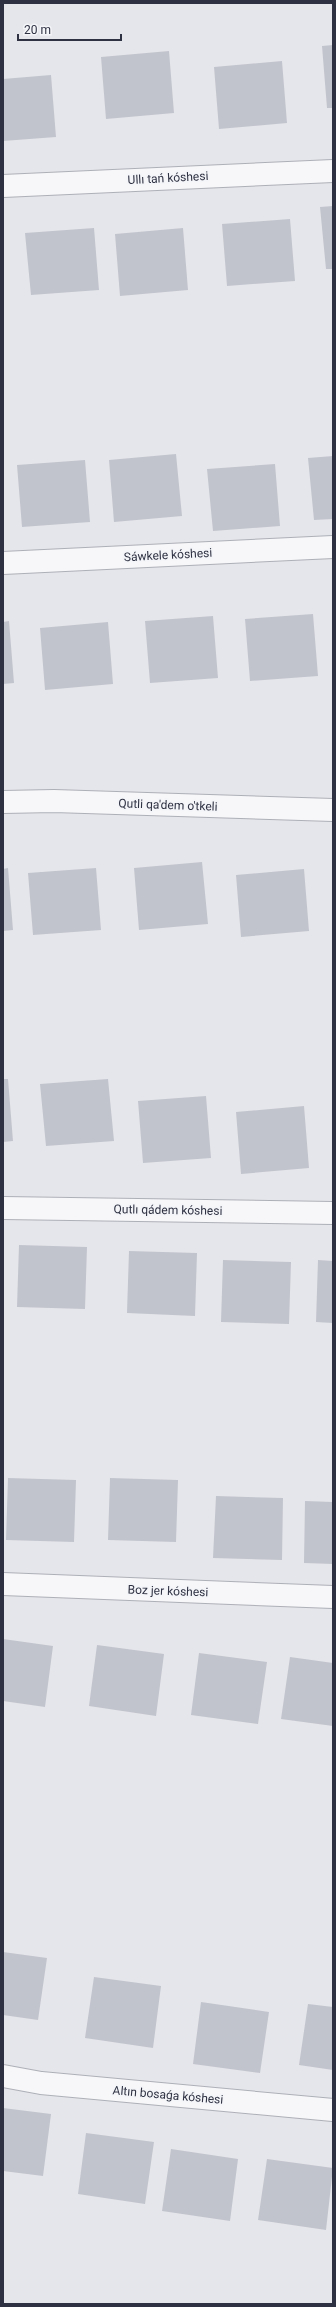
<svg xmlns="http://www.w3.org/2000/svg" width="336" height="2307" font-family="Roboto,sans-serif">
<rect width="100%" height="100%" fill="#e5e6eb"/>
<path fill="#c2c4cd" d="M333 45V108H327L322 46Z
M169 51 174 113 106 119 101 57Z
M282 61 287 123 219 129 214 67Z
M51 75 56 137 3 141V79Z
M333 206V269H326L320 207Z
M290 219 295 281 227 286 222 224Z
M94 228 99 290 31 295 25 233Z
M183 228 188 290 120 296 115 234Z
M176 454 182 516 114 522 109 460Z
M333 456V519L314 520 308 458Z
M85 460 90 522 22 527 17 465Z
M275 464 280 526 213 531 207 469Z
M313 614 318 676 250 681 245 619Z
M213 616 218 678 150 683 145 621Z
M9 621 14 683 3 684V622Z
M108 622 113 684 45 690 40 628Z
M202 862 208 924 139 930 134 868Z
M8 868 13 930 3 931V869Z
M96 868 101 930 33 935 28 873Z
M304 869 309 931 241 937 236 875Z
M3 1079H8L13 1141 3 1142Z
M108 1079 114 1141 46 1146 40 1084Z
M206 1096 211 1158 143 1163 138 1101Z
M304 1106 309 1168 241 1174 236 1112Z
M19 1245 87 1247 85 1309 17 1307Z
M129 1251 197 1253 195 1316 127 1313Z
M223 1260 291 1262 289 1324 221 1322Z
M318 1260 333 1261V1323L316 1322Z
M8 1478 76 1480 74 1542 6 1540Z
M110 1478 178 1480 176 1542 108 1540Z
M216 1496 283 1498 282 1560 213 1558Z
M305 1501 333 1502V1564L304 1563Z
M3 1639 53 1646 45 1707 3 1701Z
M97 1645 164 1654 156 1716 89 1706Z
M199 1653 267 1662 258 1724 191 1715Z
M290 1657 333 1663V1726L281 1719Z
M3 1952 47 1958 38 2020 3 2015Z
M94 1977 161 1986 153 2048 85 2038Z
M201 2002 269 2012 260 2073 193 2064Z
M308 2004 333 2007V2070L299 2065Z
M3 2108 51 2114 43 2176 3 2171Z
M86 2133 154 2142 145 2204 78 2194Z
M171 2149 238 2159 230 2221 162 2211Z
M267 2159 333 2168 326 2230 258 2220Z"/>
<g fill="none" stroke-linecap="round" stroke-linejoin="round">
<defs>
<path id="street" d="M3 186 333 171
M3 563 333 547
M3 802 54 801 333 810
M3 1208 333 1213
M3 1584 333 1597
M3 2076 41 2083 333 2110"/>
</defs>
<use href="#street" stroke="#aeb0b8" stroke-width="24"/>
<use href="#street" stroke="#f7f7f9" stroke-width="22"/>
</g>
<g text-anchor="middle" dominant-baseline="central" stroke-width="3.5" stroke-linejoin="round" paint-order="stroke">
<g font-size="12" fill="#2e3142" stroke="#f4f5f8">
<text transform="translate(168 178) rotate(-3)">Ullı tań kóshesi</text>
<text transform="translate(168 555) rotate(-3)">Sáwkele kóshesi</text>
<text transform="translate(168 805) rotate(2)">Qutli qa'dem o'tkeli</text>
<text transform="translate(168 1210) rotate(1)">Qutlı qádem kóshesi</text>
<text transform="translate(168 1591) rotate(2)">Boz jer kóshesi</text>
<text transform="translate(168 2095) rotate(5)">Altın bosaǵa kóshesi</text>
</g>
</g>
<rect width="336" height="2307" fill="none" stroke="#2e3142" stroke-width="8"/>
<path d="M18 34v6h103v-6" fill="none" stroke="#2e3142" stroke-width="2"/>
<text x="24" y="34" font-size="12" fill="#2e3142" stroke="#f4f5f8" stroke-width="3" paint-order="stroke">20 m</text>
</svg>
